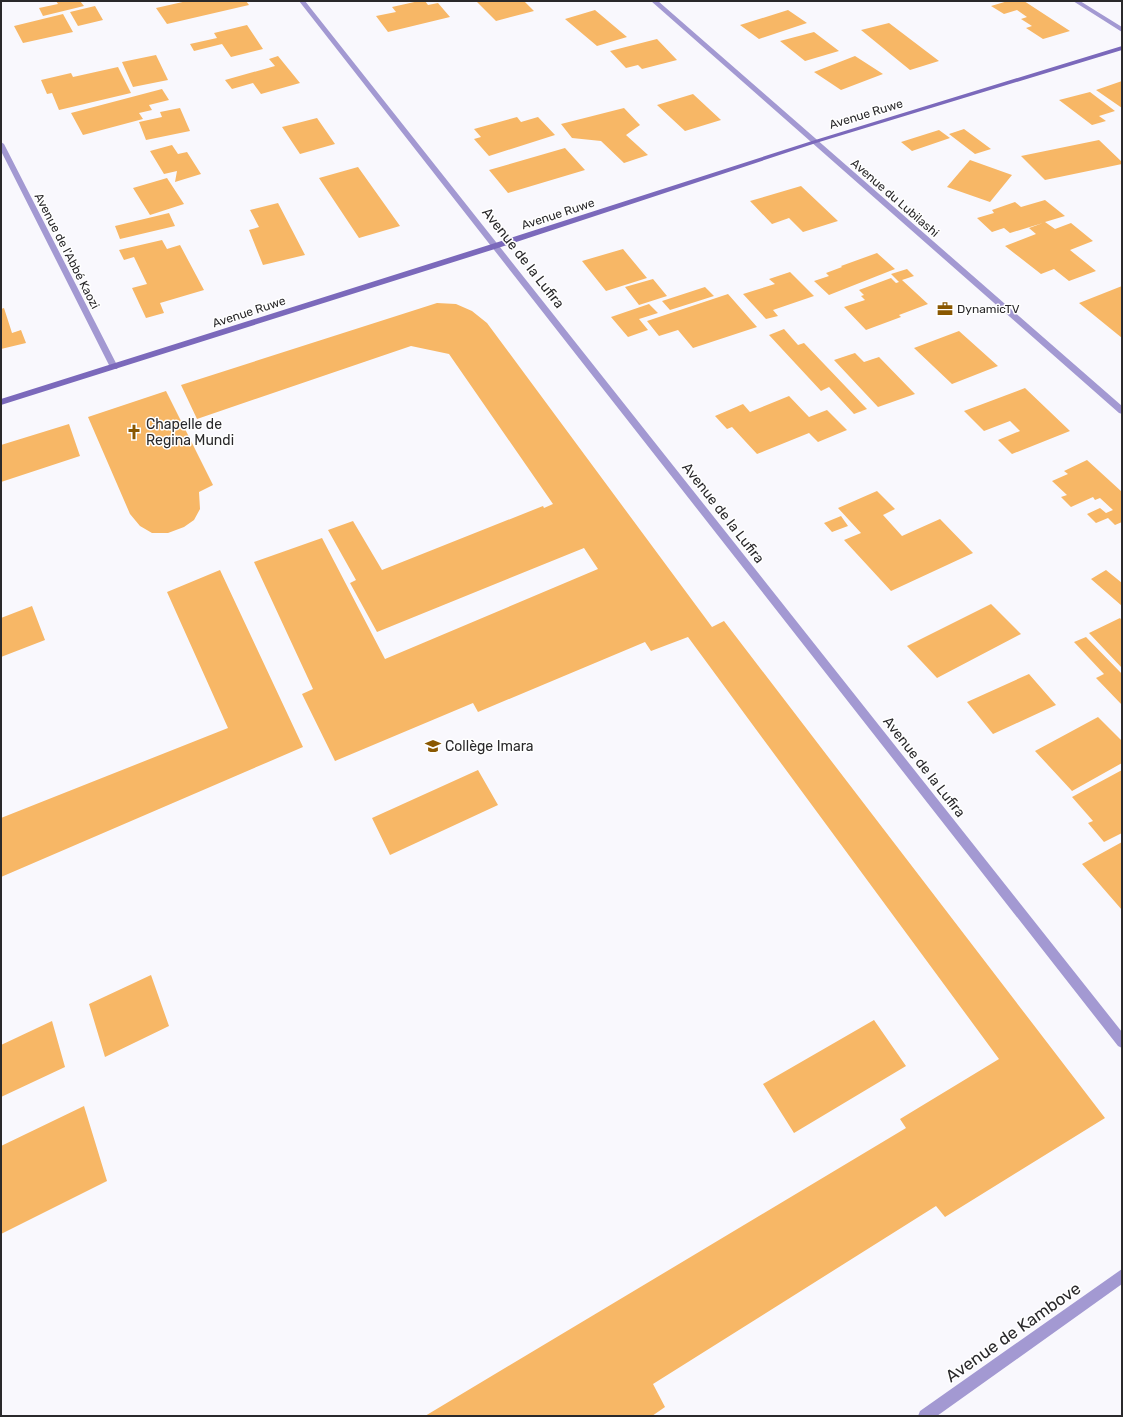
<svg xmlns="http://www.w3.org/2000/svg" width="1123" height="1417" font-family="Rubik,sans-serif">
<rect width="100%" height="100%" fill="#f9f8fd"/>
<path fill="#f7b766" d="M56 1H80L84 6 43 16 39 8 58 4Z
M187 1H246L249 5 167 24 156 8Z
M419 1H425L428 5 438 3 450 17 388 32 376 16 396 12 392 7Z
M476 1H524L534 11 496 21Z
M1008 1H1024L1070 31 1043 39 1026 28 1032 26 1021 19 1027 17 1017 10 1004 14 991 6Z
M95 6 103 20 78 26 70 12Z
M595 10 627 37 597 46 565 19Z
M788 10 807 23 759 39 740 25Z
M63 14 73 32 23 43 14 26Z
M889 23 939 61 910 70 861 30Z
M247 25 263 49 231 57 222 44 194 51 190 44 217 38 214 33Z
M814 32 839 51 805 61 780 41Z
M657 39 677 60 642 69 638 65 626 68 610 51Z
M156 55 168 80 133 87 122 62Z
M278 56 300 83 261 94 253 83 232 89 225 80 275 66 269 59Z
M855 56 883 74 841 90 814 72Z
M118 67 131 93 59 110 52 93 47 94 41 80 71 73 73 77Z
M1122 81V108L1096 90Z
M162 89 169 100 149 105 152 110 139 113 143 119 83 135 71 113Z
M1090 92 1115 111 1099 116 1106 121 1092 125 1059 100Z
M693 94 721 120 685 131 657 105Z
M180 108 190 131 146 140 139 122 162 117 160 112Z
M624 108 640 125 626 135 648 155 624 163 601 141 572 138 561 124Z
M517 117 521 122 538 117 555 135 489 156 474 139 481 137 474 129Z
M317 118 335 144 300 154 282 127Z
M964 129 991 149 975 154 949 134Z
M939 130 950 138 912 151 901 142Z
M1099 140 1122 162V164L1045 180 1021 156Z
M172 145 178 154 187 152 201 174 175 182 177 171 164 174 150 151Z
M565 148 585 170 508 193 489 170Z
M970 160 1012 175 990 202 947 187Z
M358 167 400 226 359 238 319 178Z
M167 178 184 204 150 215 133 188Z
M801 186 838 221 803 232 789 218 772 224 750 201Z
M1045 200 1065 216 1045 222 1055 229 1071 223 1093 241 1070 250 1096 271 1069 281 1054 269 1041 274 1005 246 1036 234 1029 228 1043 223 1010 233 1004 228 992 232 977 218 994 213 992 210 1015 202 1021 207Z
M278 203 305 255 263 265 249 230 259 227 250 210Z
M169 213 175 226 120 239 115 226Z
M162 240 167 249 180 245 204 290 160 303 164 313 146 318 132 288 147 284 134 257 124 260 119 250Z
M623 249 647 278 606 291 582 261Z
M877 253 895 269 829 295 814 281 829 276 826 273 842 267 841 266Z
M907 269 914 276 902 280 928 304 899 315 901 317 866 330 844 307 865 300 861 296 864 295 859 290 891 278 896 283 899 282 891 274Z
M790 272 814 296 773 310 778 316 766 319 743 294 775 284 769 279Z
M653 279 667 296 639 305 625 287Z
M1122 286V338L1079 303Z
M705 287 714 296 670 310 662 301Z
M728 294 757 327 693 348 678 330 659 336 647 321Z
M437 303 456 304 472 311 487 323 712 627 724 621 1105 1118 945 1217 936 1206 653 1384 665 1407 652 1416H425L906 1128 900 1119 999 1059 688 637 651 651 645 642 478 712 473 703 335 761 302 694 313 689 254 562 322 538 385 659 598 569 584 548 377 632 350 583 356 580 328 530 353 521 382 570 543 506 544 508 553 504 449 354 411 346 197 419 181 385Z
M649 304 658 313 639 319 648 330 628 337 611 317Z
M4 308 12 333 21 330 26 343 1 349V309Z
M784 329 798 345 804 343 867 409 854 414 829 387 821 391 769 335Z
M959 331 998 366 952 384 914 348Z
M855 353 864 362 879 357 915 394 878 407 834 360Z
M1025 388 1070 431 1012 454 998 440 1020 431 1010 421 984 431 964 411Z
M166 391 213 485 199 492 200 509 194 520 184 527 168 533H152L140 526 130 514 88 417Z
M789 396 809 417 827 410 847 430 818 442 809 433 757 454 732 427 727 429 715 416 743 404 750 412Z
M69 424 80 456 1 482V445Z
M1087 460 1122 492V522L1115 525 1108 518 1096 523 1087 514 1100 508 1106 513 1113 510 1100 498 1095 500 1093 497 1071 507 1061 497 1067 495 1052 481 1068 474 1064 471Z
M877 491 895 509 883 515 902 536 940 519 973 553 891 591 844 540 861 533 838 508Z
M841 516 848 526 832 532 824 523Z
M220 570 303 747 1 877V818L228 728 167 592Z
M1106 570 1122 583V606L1091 579Z
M991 604 1021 634 937 678 907 646Z
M32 606 45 640 1 657V618Z
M1120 618 1122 621V668L1089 633Z
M1086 637 1122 674V705L1096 678 1104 674 1074 642Z
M1029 674 1056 705 993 734 967 702Z
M1098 717 1122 741V763L1072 791 1035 751Z
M478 770 498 805 390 855 372 818Z
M1122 770V833L1104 842 1088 823 1093 821 1072 797Z
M1122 842V910L1082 864Z
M151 975 169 1026 105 1057 89 1004Z
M874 1020 906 1066 794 1133 763 1084Z
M52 1021 65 1067 1 1097V1045Z
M84 1106 107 1181 1 1234V1146Z"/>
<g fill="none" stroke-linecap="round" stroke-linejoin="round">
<path fill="#a399d2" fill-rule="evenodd" d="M299 1H305L1122 1032V1048L1118 1046Z
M651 1H658L1122 406V414L1119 413Z
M1073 1H1080L1122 27V32Z
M1 142 4 144 118 367 117 369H111L110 367 1 151Z
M1122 1269V1284L937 1416H918L920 1411Z"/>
<path fill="#7b69bb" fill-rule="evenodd" d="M1122 46V50L816 143 498 248 1 405V399L492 244 812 141Z"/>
</g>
<defs>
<symbol id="office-bare" viewBox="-9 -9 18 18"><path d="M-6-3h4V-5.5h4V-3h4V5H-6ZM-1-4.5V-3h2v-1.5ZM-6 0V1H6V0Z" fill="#8a5801" stroke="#fff" stroke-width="2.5" paint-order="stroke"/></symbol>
<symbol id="church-bare" viewBox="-9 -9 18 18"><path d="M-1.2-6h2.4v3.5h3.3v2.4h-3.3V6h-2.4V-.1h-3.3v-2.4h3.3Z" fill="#8a5801" stroke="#fff" stroke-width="2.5" paint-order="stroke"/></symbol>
<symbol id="school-bare" viewBox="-9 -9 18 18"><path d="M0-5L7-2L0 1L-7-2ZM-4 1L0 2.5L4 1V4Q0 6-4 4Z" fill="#8a5801" stroke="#fff" stroke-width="2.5" paint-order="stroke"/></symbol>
</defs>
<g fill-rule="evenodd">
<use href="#office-bare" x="934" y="298" width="22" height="22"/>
<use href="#church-bare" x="123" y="421" width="22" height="22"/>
<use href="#school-bare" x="422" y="735" width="22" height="22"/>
</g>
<g text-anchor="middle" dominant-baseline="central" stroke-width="3" stroke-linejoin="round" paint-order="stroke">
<g font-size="12" fill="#2a292b" stroke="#fff">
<text transform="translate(866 114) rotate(-17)">Avenue Ruwe</text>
<text transform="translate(895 198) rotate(41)">Avenue du Lubilashi</text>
<text transform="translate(558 214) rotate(-18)">Avenue Ruwe</text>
<text transform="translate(67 251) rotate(63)">Avenue de l'Abbé Kaozi</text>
<text transform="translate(249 312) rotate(-18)">Avenue Ruwe</text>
</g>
<g font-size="12" fill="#2a292b" stroke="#fff" text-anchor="start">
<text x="957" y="309">DynamicTV</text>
</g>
<g font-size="14" fill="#2a292b" stroke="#fff">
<text transform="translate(523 258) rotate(52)">Avenue de la Lufira</text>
<text transform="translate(723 513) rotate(52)">Avenue de la Lufira</text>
<text transform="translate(924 767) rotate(52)">Avenue de la Lufira</text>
</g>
<g font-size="14" fill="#2a292b" stroke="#fff" text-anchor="start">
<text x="146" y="424">Chapelle de<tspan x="146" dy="16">Regina Mundi</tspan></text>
<text x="445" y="746">Collège Imara</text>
</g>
<g font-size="17" fill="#2a292b" stroke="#fff">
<text transform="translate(1013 1332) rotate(-35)">Avenue de Kambove</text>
</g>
</g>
<rect width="1123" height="1417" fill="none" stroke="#2a292b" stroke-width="4"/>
</svg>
